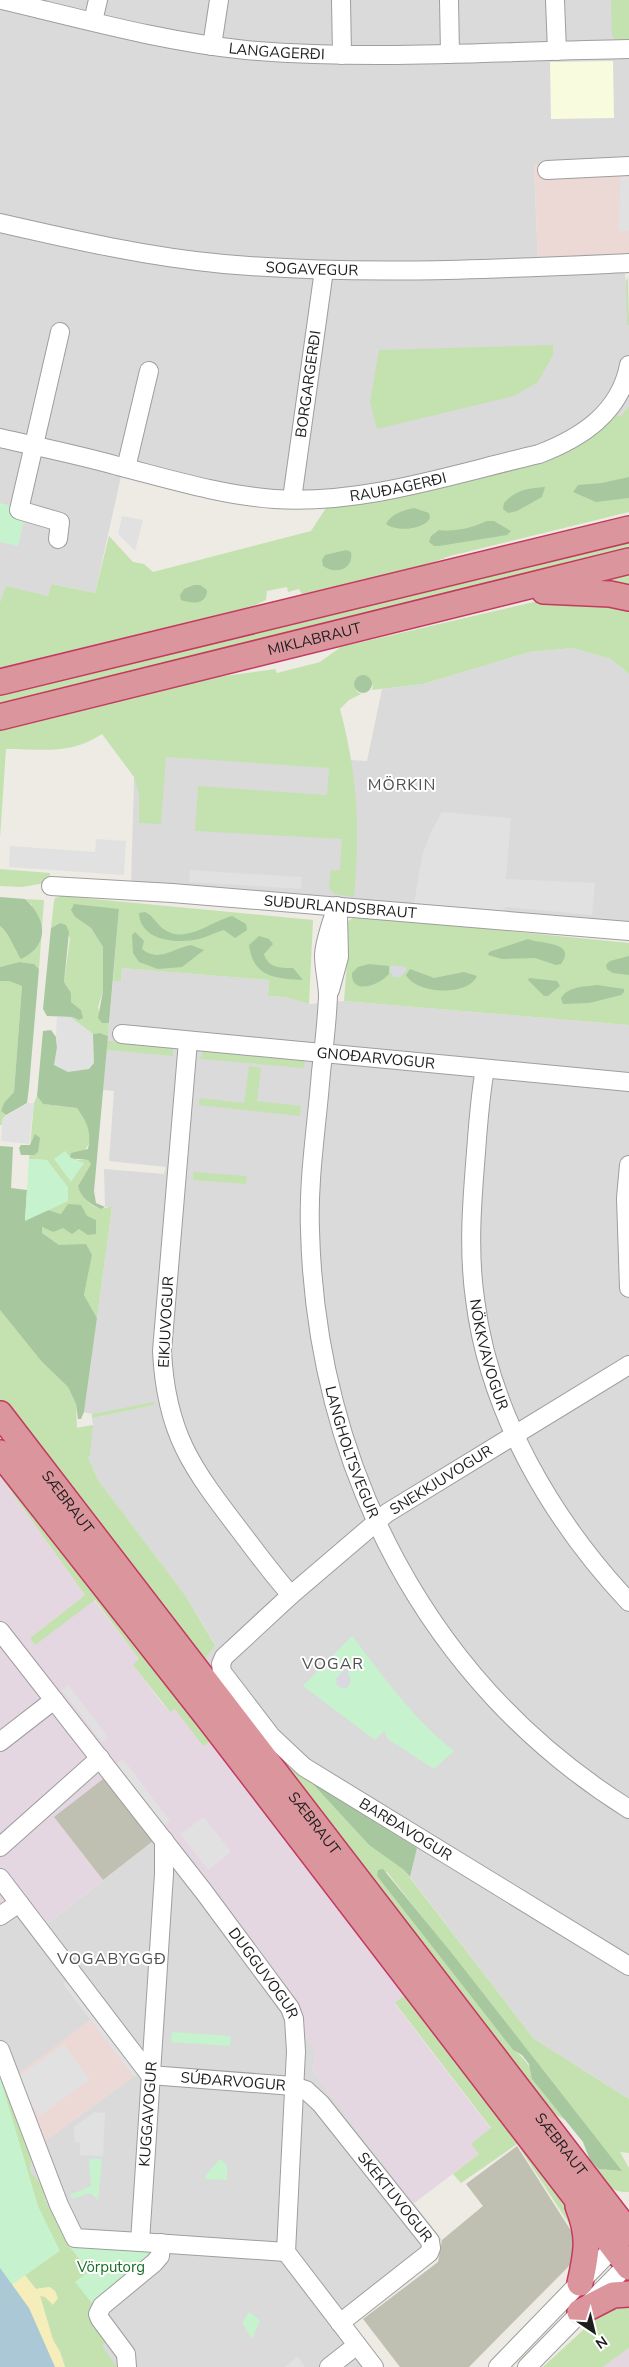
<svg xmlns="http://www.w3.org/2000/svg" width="629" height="2367" font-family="'Nunito Sans',sans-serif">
<rect width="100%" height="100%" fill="#edebe4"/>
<path fill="#dbdada" d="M0 0H629V160L534 165 538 263 624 259 629 325V406L620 417 457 482 380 502 326 508 291 504 122 472 95 593 53 584 48 596 6 587 0 602Z
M574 648 611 659 629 674V923L131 883 135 747 367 761 382 689 423 684 530 652Z
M122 968 269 980 268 996 285 997 309 1004 344 1001 629 1025V2099L534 2039 410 1877 417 1848 311 1782 271 1752 203 1662 215 1644 185 1595 98 1480 88 1457 77 1428 93 1425 92 1418 153 1405 154 1403 92 1414 84 1412 112 1208 105 1207 104 1169 164 1174 166 1167 109 1161 114 1091 103 1090 113 981H121Z
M157 1838 316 2051 312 2070 442 2240 345 2317 353 2355 362 2367H117L101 2346 109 2340 89 2271 63 2238 70 2232 43 2200 51 2195 30 2171 32 2156 37 2147 142 2070 13 2078 0 2042V1926L21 1909 38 1931Z"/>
<path fill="#ecd8d5" d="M629 160V259L538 263 534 164Z
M99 2013 142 2070 37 2147 13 2078Z"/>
<path fill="#e5d7e1" d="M0 1476 85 1595 30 1638 35 1644 94 1600 140 1660 133 1665 161 1702 170 1712 175 1708 203 1746 210 1741 408 1994 395 2004 491 2129 479 2154 413 2204 312 2070 316 2051 157 1838 54 1817 103 1880 38 1931 21 1909 0 1912Z
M629 2348V2367H603Z"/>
<path fill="#f9fbdf" d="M613 61 614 118 551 119 550 62Z"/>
<path fill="#bfc0b1" d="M107 1776 157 1838 103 1880 54 1817Z
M517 2146 575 2237 577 2244 570 2265 469 2367H400L363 2319 438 2262 442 2240 483 2206 466 2184Z"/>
<path fill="#c4e1b0" d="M611 0H629V42L620 43 612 36Z
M628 277 629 325H627L626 281Z
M553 345V355L538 382 514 396 377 429 370 402 379 350Z
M629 406V512L450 556 407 572 302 594 299 589 288 592 287 587 267 591 266 600 233 615 0 674V602L6 586 48 596 52 584 95 593 109 536 133 562 144 564 153 572 311 531 326 508 380 502 457 482 613 413 620 417Z
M629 538V550L0 704V693Z
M629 568V595L587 586Z
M542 600 629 605V674L611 659 573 648 530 652 423 684 372 690 373 685 355 679 354 685 357 692 361 694 349 700 340 709C358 777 360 827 354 897L334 894 329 887 331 870H340L342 839 195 831 198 786 327 795 329 768 166 757 161 824 139 823V794L134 777 102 734C71 755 43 749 6 749L0 838V727L52 713 218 677 275 669 277 673 320 662 341 647Z
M0 869 50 873V882L22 887 0 886Z
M62 896 313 920 309 1004 285 997 268 996 269 980 122 968 121 981H113L119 909 75 917 91 928 103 947V991L98 1007 102 1023H109L108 1036 100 1033 93 1034 70 1017H73L81 1010 71 1002V993L64 982 70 938 60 923 51 928 54 901 55 898Z
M25 899 44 900 39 969 34 964 19 962 0 967V926C5 930 15 947 17 953L32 905Z
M359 916 629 943V1025L344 1001 348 951 346 923 354 917Z
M0 981H9L22 986 14 1092 4 1104 1 1111 6 1115 3 1118 2 1125H0Z
M107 1041 173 1047V1056L107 1050Z
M203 1051 305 1060 304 1068 200 1059Z
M249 1066 261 1068 257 1101 301 1106 300 1116 199 1105 200 1098 244 1103Z
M37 1096 43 1104 77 1108C92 1131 98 1139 76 1160H88L91 1164 78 1186C80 1194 91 1208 100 1208 104 1209 108 1207 112 1207L97 1318 84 1295 92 1255 59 1245 42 1233V1227L53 1232 61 1214 48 1210 67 1201 47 1160 29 1159 34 1103Z
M193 1172 247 1176 246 1184 193 1180Z
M0 1310 42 1362 68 1387 76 1404 77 1428 93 1425 90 1455 88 1457 98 1480 185 1595 215 1645 203 1662 0 1400Z
M154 1402V1405L92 1418V1414Z
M0 1461 520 2136 533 2161 579 2227 583 2237 579 2245 577 2236 517 2144 461 2183 453 2174 479 2154 471 2144 491 2128 395 2003 407 1994 211 1741 203 1746 175 1709 170 1712 133 1665 139 1659 95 1600 35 1645 30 1638 85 1595 0 1476Z
M271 1752 311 1782 369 1845 404 1870 534 2039 629 2099V2153L620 2152 629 2168V2192C610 2193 592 2179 590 2160L599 2169 621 2171 387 1872 377 1876 513 2050C529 2059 552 2100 564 2118L569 2122 545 2109Z
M0 2062 32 2156 30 2171 51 2195 44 2200 70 2233 64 2238 89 2271 96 2308 110 2339 102 2346 117 2367H65L60 2352 53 2340 40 2296H45L50 2287 36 2289 19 2268 0 2155Z
M629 2300V2348L603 2367H543L607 2308Z"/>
<path fill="#a7c79e" d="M629 477V498L596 502 573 492 578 485 602 483Z
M545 487 542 497 517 511 508 513 503 509 504 503C515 490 529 488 545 487Z
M414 508 429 513 430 518C424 530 396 532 386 524 391 514 404 510 414 508Z
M487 521H494L511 531 507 535 439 546H434L429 542 431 536 439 530C456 532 471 528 487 521Z
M346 550 351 552C354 569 336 575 323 566L322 560 325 555Z
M194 585H200L207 590C207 605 192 604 181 600L180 595 184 589Z
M354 684a9 9 0 1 1 18 0a9 9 0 1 1-18 0Z
M0 897 25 899C47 919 50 945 21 959 14 949 9 933 0 926Z
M74 904 119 909 109 1023H102L98 1018 103 991V947L91 928 75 917 71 910Z
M145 912C154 916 157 925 165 930 186 944 212 921 232 916L246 924 247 930 235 938 224 930C215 932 208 937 199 939 177 944 140 941 139 913Z
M60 923 66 925 69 932 64 982 71 993V1002L81 1010 83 1018 79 1020 73 1017 47 1016 43 1009 51 928Z
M135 932 144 941 142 949C158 963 174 948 191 945L204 950 182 967 158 969 139 962 133 953 132 935Z
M259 936 269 939 273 944 264 954C268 968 280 968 293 968L303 980C275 979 253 977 249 945Z
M528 939C538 944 578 941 561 964L556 965 535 958 502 959 488 955 489 952Z
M629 956V975L613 973 607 969 606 965 610 961Z
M19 962 34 964 39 969 29 1087 27 1103 6 1115 1 1111 4 1103 14 1092 22 986 9 981H0V967Z
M369 964 389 966V974C380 985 351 996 352 973L358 967Z
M410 969 434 978 464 972 477 976C468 997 416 994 406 975Z
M529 978 557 981 560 986 548 996H544L528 980Z
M597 985 624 989V992L621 995 589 1003 563 1004 561 998C569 986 583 987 597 985Z
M51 1030 56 1037 57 1047 93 1063V1034L100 1033 108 1036 94 1191 96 1203 105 1207 101 1209C91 1205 80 1197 78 1186L91 1164 88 1160 70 1158 71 1153 88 1149C92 1131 87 1123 77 1108L43 1104 37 1096 43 1031Z
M35 1134 40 1138 38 1152 34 1155H21L19 1148 21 1145H30Z
M0 1146 13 1147 11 1188 27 1190 25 1220 48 1210 61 1214 68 1204 81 1205 87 1216 96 1220V1234L88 1235 79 1229 72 1234 63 1228 53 1232 42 1227V1233L59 1245 86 1244 92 1255 84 1295 97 1318 84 1412 81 1419H78L76 1404 68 1387 42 1362 0 1310Z
M311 1782 417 1848 410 1877 404 1870 369 1845Z
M383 1869 454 1956 622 2171 599 2169 590 2160 583 2142 532 2079 529 2064 522 2055 513 2050 377 1876 378 1870Z"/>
<path fill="#f5eeba" d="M0 2261 19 2268 36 2289 50 2287 55 2291 58 2298 53 2305 45 2297 40 2296 53 2340 60 2352 65 2367H55Z"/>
<path fill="#c6f2cd" d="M0 503 16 507 25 516 18 546 0 542Z
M65 1151 71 1158 84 1163 71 1182 54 1159Z
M29 1159 47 1160 68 1187V1201L25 1221Z
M352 1636C385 1678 412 1718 454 1751L434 1769 388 1739 384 1731 375 1740 303 1686Z
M172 2032 231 2036 230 2046 171 2042Z
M0 2077 38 2206 60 2251 0 2293Z
M89 2159H102L98 2200 90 2193 72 2199 70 2195 91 2186Z
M220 2159 227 2165V2180L205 2179 206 2175Z
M69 2246 155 2247 154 2253 95 2307 75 2282 89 2271Z
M249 2312 260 2320 252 2339 242 2323Z"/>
<path fill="#e1e1e1" d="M620 177H629V231H619Z
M122 516 143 520 135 551 118 534Z
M442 812 511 818 506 879 595 883 592 915 505 907 504 913 414 904 422 856 431 832Z
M96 839 126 841 124 875 9 867 10 846 95 852Z
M190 870 302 877 301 889 189 882Z
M57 1017H70L93 1034 94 1063 89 1069 68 1072 54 1065 57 1047 56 1037Z
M27 1103H34L29 1144 1 1141 3 1118Z
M68 1685 108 1737 102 1742 62 1690Z
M123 1759 170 1821 163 1826 116 1764Z
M204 1817 231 1852 208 1870 181 1834Z
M69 1979 140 2072 134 2077 63 1984Z
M64 2044 90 2079 40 2116 28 2099 20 2076Z
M94 2112 105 2113 103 2156 80 2155V2142H75L74 2127Z
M298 2357 305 2367H285L297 2357Z"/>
<path fill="#d9d9e2" d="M391 965 406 967V971L400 977H394L390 972Z
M347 1661 351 1662 348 1672 351 1682 347 1688H341L337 1685 336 1678 344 1670Z"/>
<path fill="#aac8d5" d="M0 2268 29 2308 55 2367H0Z"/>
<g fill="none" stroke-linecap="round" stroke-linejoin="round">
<defs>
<g id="minor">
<path id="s1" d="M2 0C82 19 164 42 246 50 374 61 502 51 629 49"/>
<path d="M341 0 342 55"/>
<path d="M449 0 450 54"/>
<path d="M555 0 557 51"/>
<path d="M93 21 98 0"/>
<path d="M212 46 219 0"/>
<path d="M547 170 629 166"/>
<path id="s2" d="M0 223C74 240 148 257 224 264 359 276 494 269 629 263"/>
<path id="s3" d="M0 438C39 447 79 455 118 466 169 479 221 495 274 499 363 505 453 474 539 454 581 438 620 413 629 365"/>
<path d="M126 468 149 371"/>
<path id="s4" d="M292 499 324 270"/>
<path d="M58 539 60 522 19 510 60 332"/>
<path id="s5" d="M51 886 172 893 629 931"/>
<path id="s6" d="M337 906C332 922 325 939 324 955 324 969 328 983 328 996 327 1021 324 1047 321 1072 317 1125 308 1178 310 1230 316 1466 427 1683 629 1809"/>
<path d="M330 990 339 957 338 915"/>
<path id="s7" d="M122 1034 629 1082"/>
<path d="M188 1041 162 1351C166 1434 192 1468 241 1532 257 1553 273 1575 291 1595"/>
<path id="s8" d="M485 1069C480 1096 478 1124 476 1152 472 1201 468 1250 475 1299 489 1413 552 1520 629 1602"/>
<path d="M629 1165 626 1198 629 1288"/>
<path id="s9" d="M629 1365 387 1513 291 1595 224 1657 221 1664 222 1672 271 1736 304 1767 629 1966"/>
<path id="s10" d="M0 1631 204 1892 290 2008 294 2019 296 2051 286 2252 374 2367"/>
<path d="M0 1742 54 1700"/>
<path d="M164 1840V1874L140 2242 286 2252"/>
<path d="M0 1847 100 1758"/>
<path id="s11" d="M0 1878 150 2075 293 2086 306 2090 321 2104 430 2241 431 2248 429 2253 340 2323"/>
<path d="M0 1916 19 1903"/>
<path d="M0 2050 59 2205 75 2238 140 2242"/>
<path d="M127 2367 126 2354 100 2319 98 2314 102 2306 154 2263 160 2256 161 2243"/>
<path d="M329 2367 357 2345"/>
<path d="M498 2367 621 2240"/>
<path d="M527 2367 629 2263"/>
</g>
<g id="highway">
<path d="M544 591 610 594 629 598"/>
<path d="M0 682 629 529"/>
<path id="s12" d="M0 717 629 561"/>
<path id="s13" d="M0 1414 629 2233"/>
<path d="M0 1453 210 1720 629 2267"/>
<path d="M578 2206C590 2236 587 2252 580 2283"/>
<path d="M580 2312 613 2295 629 2294"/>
</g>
</defs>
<use href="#minor" stroke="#9e9e9e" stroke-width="20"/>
<use href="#highway" stroke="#c33a5e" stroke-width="28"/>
<use href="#minor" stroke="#fff" stroke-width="18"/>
<use href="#highway" stroke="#db959d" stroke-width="25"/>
</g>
<g text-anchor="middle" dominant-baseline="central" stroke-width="4" stroke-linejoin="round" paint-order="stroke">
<g font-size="15" fill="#1d1d1d" stroke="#fff">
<text stroke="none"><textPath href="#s1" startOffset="280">LANGAGERÐI</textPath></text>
<text stroke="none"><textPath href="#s2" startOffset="316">SOGAVEGUR</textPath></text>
<text stroke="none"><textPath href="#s4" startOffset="116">BORGARGERÐI</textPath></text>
<text stroke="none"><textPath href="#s3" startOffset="406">RAUÐAGERÐI</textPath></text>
<text stroke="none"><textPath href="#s12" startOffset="324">MIKLABRAUT</textPath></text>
<text stroke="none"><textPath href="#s5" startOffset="290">SUÐURLANDSBRAUT</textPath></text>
<text stroke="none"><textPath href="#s7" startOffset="255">GNOÐARVOGUR</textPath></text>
<text transform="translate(166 1322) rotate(-87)">EIKJUVOGUR</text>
<text stroke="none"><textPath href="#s8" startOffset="288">NÖKKVAVOGUR</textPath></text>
<text stroke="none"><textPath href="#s6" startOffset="554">LANGHOLTSVEGUR</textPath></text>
<text transform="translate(441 1480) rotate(-32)">SNEKKJUVOGUR</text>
<text stroke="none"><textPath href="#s13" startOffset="111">SÆBRAUT</textPath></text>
<text stroke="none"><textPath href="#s13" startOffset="516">SÆBRAUT</textPath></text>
<text stroke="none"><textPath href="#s9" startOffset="762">BARÐAVOGUR</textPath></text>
<text stroke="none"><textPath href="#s10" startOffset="432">DUGGUVOGUR</textPath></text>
<text stroke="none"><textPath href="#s11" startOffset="331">SÚÐARVOGUR</textPath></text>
<text transform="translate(148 2114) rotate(-86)">KUGGAVOGUR</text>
<text stroke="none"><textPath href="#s13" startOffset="921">SÆBRAUT</textPath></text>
<text stroke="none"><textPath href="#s11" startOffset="544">SKEKTUVOGUR</textPath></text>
</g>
<g font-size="15" fill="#196d26" stroke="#fff">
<text x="111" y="2267">Vörputorg</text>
</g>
<g font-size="16" letter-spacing="1" fill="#505050" stroke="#fff">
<text x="402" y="785">MÖRKIN</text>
<text x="333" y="1664">VOGAR</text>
<text x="112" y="1959">VOGABYGGÐ</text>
</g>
</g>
<g transform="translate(594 2332) rotate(145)" stroke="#ffffff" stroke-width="4" paint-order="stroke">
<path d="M0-4L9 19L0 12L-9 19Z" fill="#1d1d1d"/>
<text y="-8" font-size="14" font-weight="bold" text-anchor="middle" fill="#1d1d1d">N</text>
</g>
</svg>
